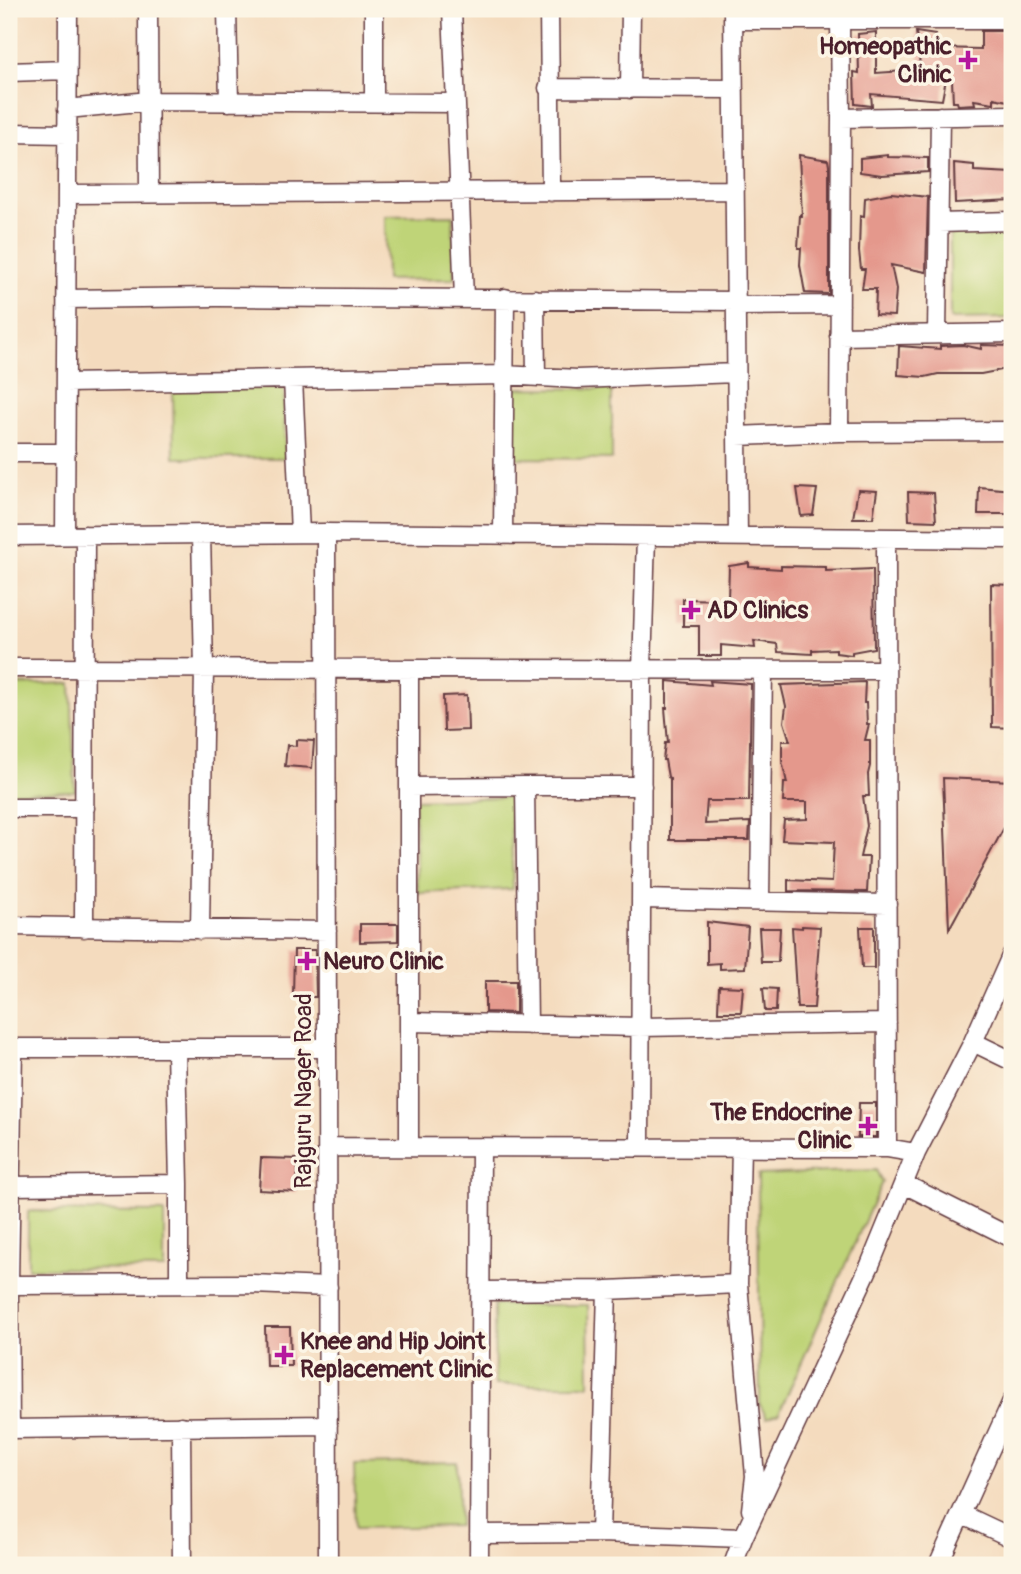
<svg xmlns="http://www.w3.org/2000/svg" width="1021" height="1574" font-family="Pangolin,sans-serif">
<rect width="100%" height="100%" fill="#fcf5e5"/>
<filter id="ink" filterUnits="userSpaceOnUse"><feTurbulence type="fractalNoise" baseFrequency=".0143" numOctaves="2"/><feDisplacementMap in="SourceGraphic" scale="14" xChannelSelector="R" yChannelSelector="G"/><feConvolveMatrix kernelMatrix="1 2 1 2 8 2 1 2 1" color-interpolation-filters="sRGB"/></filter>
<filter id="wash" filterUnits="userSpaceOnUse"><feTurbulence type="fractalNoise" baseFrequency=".00686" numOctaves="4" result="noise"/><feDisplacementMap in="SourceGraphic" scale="28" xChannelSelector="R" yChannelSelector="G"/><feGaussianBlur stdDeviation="1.57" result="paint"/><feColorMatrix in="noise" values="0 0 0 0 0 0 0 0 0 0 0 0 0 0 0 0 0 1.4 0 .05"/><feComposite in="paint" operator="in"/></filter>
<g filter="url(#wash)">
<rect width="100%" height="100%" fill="#f4dbbe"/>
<path fill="#bfd478" stroke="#847a52" stroke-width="2" d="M453 215 454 279 386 280 385 216Z
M950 234H1012V318L950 319Z
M284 388 285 458H174L173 390Z
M505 388 612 389V459L504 458Z
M71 683 75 791 9 793V685Z
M510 797 513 889 418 893 414 800Z
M876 1170 882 1182 779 1413 767 1418 760 1405 758 1175Z
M28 1211 164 1212V1269L28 1268Z
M494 1305H588L589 1385H495Z
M457 1462 459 1526 356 1528 354 1464Z"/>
<g id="blocks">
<path fill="#e4988c" d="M981 31H1005L1012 35V102L994 98V103L974 100 975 104 958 105 957 102H953L952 80 946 79 942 100 871 94 872 106 855 104 854 72 859 73 858 34 876 32V73L905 71 921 74 916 32 936 35V48L981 49Z
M799 155 828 160 829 166V294L805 293 800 265 801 248H798L800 215 802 216Z
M888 155V157L928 158V172L882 175 860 172V158Z
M954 163 974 165V171L1012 173V200L955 203Z
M891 193 928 197 926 272 891 265 896 289 894 316 875 315 876 289H862L865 269H861L859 251 860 216 864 217 865 198Z
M963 345 981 349V345L1012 346V368L981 374H938L925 377 898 375 899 346 940 349V346Z
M979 487 1012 490V514H978Z
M797 488 817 489 813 515 801 516Z
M858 490 877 491 873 518H853Z
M908 492 934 493 936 521 909 520Z
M749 563V567L781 569V566L826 567V571L873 569 874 648 852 652V655L836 653V649L812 650V654L778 652 777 644 754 641 755 648 721 645V656H699V626H683V599L728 600 729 566Z
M991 584 1012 585V728L992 727Z
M667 681 711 685 710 681 751 684 749 801H707L705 824 750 822 749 840H670V778L668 777 665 760H663L665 743H668L665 708H667Z
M865 682 864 703H866L867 724H869L865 740H870V766L868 774 869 796H863L867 826 860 857H869L867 892 788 891V880L832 882 834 842 782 840 784 820 807 819V802H783L784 783H787L782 761V741H790L784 722 786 706 781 685Z
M467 695 468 730 444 731 443 696Z
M296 740 314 741 312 768 285 766 287 745 296 746Z
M943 778 1012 781V813L949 929Z
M707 922 748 927 745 968 720 969V963L707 964Z
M360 924H398V941L360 942Z
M802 926 820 927 814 1008H797L792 927 802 928Z
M860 927H874V968H862Z
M759 928H780L778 962H761Z
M294 950H315L316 997H293Z
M485 981H516V1013L485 1012Z
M719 986 743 987 741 1012H718Z
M763 988 777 989 776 1011H765Z
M859 1103H876V1137H858Z
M261 1158 298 1159 297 1192 259 1190Z
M265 1327H290L291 1366H266Z"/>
</g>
</g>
<g filter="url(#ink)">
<use href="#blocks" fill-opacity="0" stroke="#643b41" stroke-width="2"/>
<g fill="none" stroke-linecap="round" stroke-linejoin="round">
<defs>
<path id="minor" d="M148 9 149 193
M227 9 229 102
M452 9 464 298
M549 9 551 192
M733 9 738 537
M733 20H1012
M840 20 841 118
M9 72 67 70
M548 88 734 89
M630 89 631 9
M374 102V9
M67 109 149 101 455 103
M9 133 67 134
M67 194 735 190
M939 223 1012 221
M66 299 216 297 736 301
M535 299 536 377
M736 306 840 305
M937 334 940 116
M839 336 1012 333
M293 379 300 533
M66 383 504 375 577 379 736 373
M839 432 1012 431
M737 436 839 432 841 118 1012 115
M9 453H66
M326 533 328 1565
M65 535 68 9
M503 535 505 298
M9 536 326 533 1012 539
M886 538 887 1148
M9 668 886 670
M525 786H642
M409 787 525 786 528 1025
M9 808H85
M641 899 887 904
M760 901 763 670
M9 926 327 931
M84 928 85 535
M200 930 204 669 201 534
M409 1022 640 1027 887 1023
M973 1042 1012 1061
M9 1048H327
M176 1049 179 1184
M328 1147 887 1148 916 1153
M409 1147V669
M640 1147 642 670 646 536
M904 1184 1012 1238
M11 1186 179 1184V1284
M9 1282 13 1048
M738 1284 741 1147
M9 1285 252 1284 328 1287
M481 1291 607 1290
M9 1295 10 1429
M181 1426 182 1565
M9 1429 328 1425
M961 1514 1012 1538
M600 1533 607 1290 738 1284 755 1476 751 1510
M479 1534 600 1533 743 1538
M479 1565 481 1147
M733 1565 743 1538 870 1265 916 1153 973 1042 1012 954
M938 1565 1012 1401"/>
</defs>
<use href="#minor" stroke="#643b41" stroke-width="21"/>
<use href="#minor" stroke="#fff" stroke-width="18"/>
</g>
</g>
<g fill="#b5179e" stroke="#fcf5e5" stroke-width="2.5">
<path d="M964.5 49.5h7v7h7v7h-7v7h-7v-7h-7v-7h7z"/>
<path d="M687.5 599.5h7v7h7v7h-7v7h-7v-7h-7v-7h7z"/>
<path d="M303.5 950.5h7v7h7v7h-7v7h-7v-7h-7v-7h7z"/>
<path d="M864.5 1115.5h7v7h7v7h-7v7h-7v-7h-7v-7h7z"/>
<path d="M280.5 1344.5h7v7h7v7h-7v7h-7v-7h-7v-7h7z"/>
</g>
<g text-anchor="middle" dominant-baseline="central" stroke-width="7" stroke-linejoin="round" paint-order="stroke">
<g font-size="24" font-weight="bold" fill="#4a1f2b" stroke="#fcf5e5" text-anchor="start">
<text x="952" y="46" text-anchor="end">Homeopathic<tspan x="952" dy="28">Clinic</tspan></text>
<text x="707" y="610">AD Clinics</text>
<text x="323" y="961">Neuro Clinic</text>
<text x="852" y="1112" text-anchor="end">The Endocrine<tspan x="852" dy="28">Clinic</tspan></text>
<text x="300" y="1341">Knee and Hip Joint<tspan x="300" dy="28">Replacement Clinic</tspan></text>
</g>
<g font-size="24" fill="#4a1f2b" stroke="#fcf5e5">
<text transform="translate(303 1091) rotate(-90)">Rajguru Nager Road</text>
</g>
</g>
<rect width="1021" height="1574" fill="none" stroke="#fcf5e5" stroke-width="35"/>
</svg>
